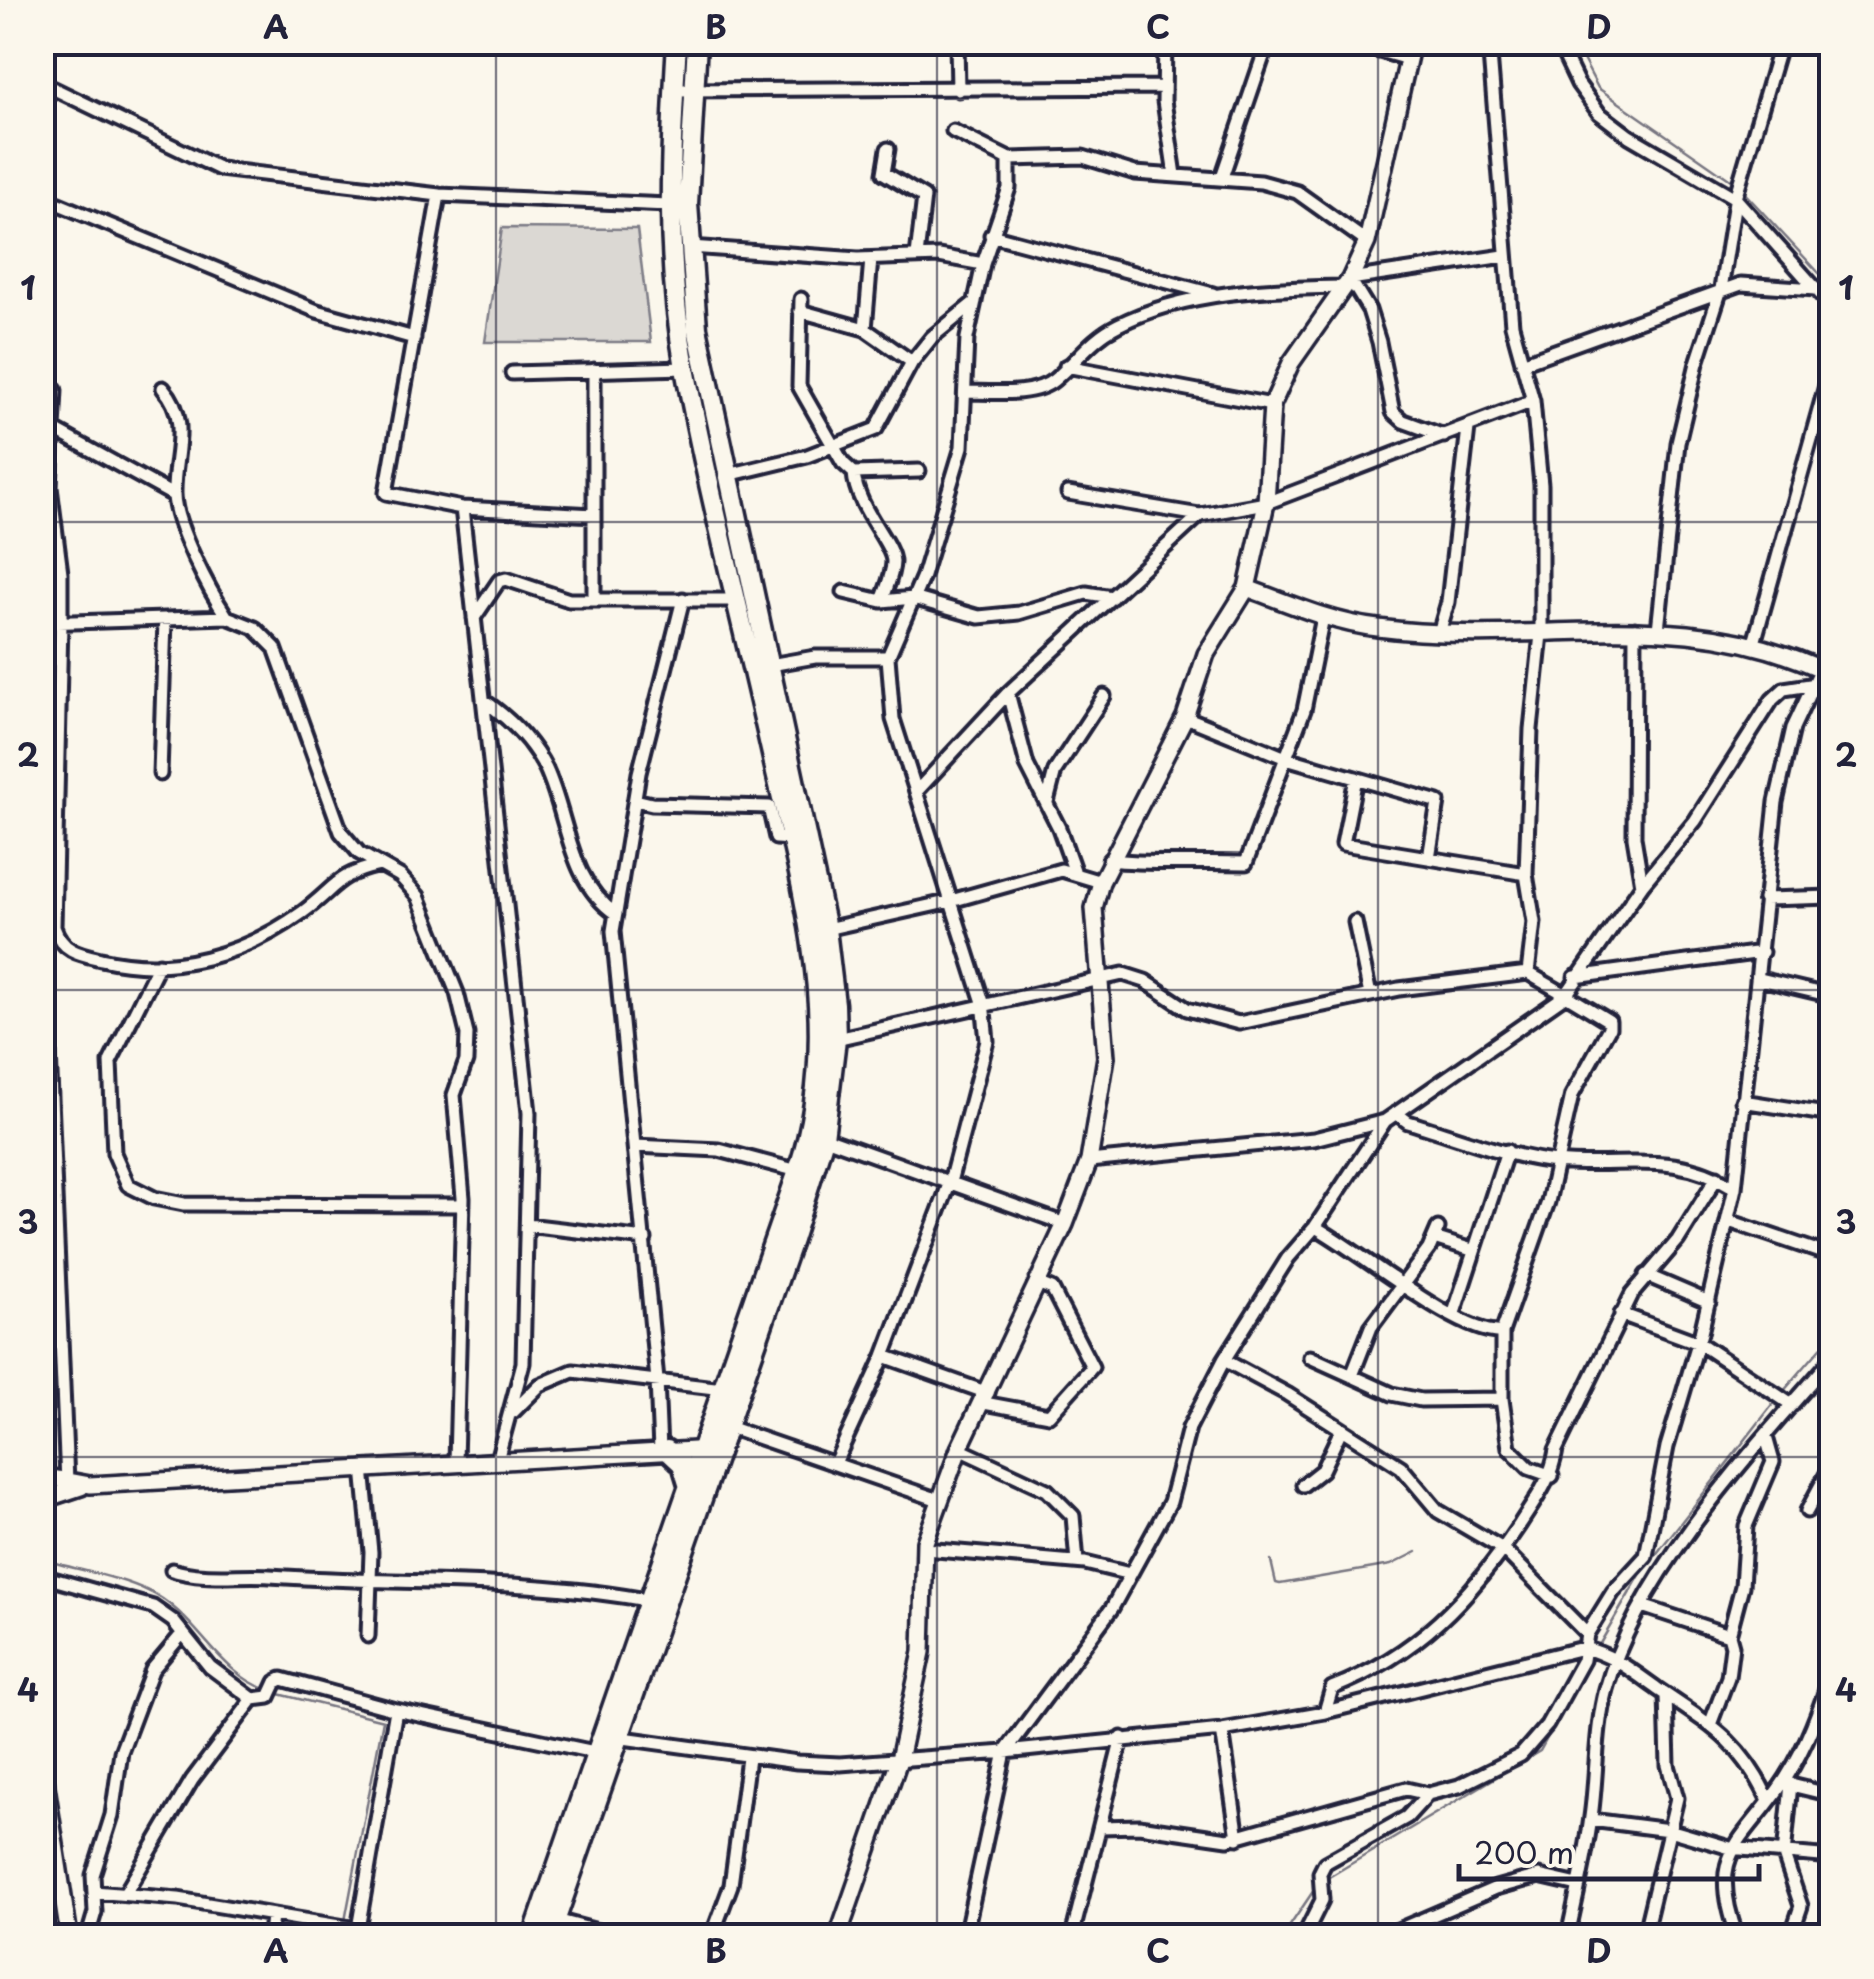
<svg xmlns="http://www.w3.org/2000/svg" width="1874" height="1979" font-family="'Playpen Sans',sans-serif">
<rect width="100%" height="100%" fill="#fbf7ec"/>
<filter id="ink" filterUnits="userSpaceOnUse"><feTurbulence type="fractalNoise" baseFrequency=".01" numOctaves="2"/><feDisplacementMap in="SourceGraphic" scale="20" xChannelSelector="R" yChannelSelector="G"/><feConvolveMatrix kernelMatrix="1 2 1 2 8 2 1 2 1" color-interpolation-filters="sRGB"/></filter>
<g filter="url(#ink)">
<path fill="#dbd8d3" stroke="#7e7d87" stroke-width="2.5" d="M502 228 637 229 651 342H485Z"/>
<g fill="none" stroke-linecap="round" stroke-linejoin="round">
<path stroke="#787681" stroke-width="2.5" d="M1574 42 1598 88 1735 183
M1741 189 1832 287
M1782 1393 1832 1335
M42 1559C76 1570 117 1576 148 1591 197 1613 215 1672 268 1690
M1271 1561 1276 1583 1280 1584 1391 1565 1417 1552
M1598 1647 1640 1575 1777 1399
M275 1693 383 1720 345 1921
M1324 1880 1540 1751 1594 1654
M1283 1936 1318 1884"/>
<defs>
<path id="street" d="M957 42 958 90
M1165 42 1164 101 1175 175
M1348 42 1408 59
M1558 42 1578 84 1599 113 1629 136 1735 198 1832 307
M42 83 220 169 439 195 386 493 462 508 594 515
M674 90 1164 87
M888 149 884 173 924 197 917 256
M1009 159 1083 157 1135 173 1261 182 1297 192 1367 242
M1222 177 1268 42
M439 195 668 205
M42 197 317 311 414 338
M991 235 1213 294
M690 247 858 259 939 256 983 264
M801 299 799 386 843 463 854 473 919 471
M800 311 865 329 912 362
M865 329 871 259
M1522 363 1741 284 1816 289
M1066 366 1272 405
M512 373 685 368
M42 377 55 390 50 487 61 573V623L54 927C62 951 78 954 101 959 174 976 243 955 303 912 337 887 335 875 380 865
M163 388C192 421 173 455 174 494 174 524 210 592 227 617
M965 392C990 392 1034 397 1054 380 1077 361 1090 339 1118 325 1185 291 1269 288 1343 287
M42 423 173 495
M1444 436 1403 421 1393 412 1379 342 1369 310 1350 279 1504 256
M854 473C856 508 893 543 893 562 893 574 886 589 882 601
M728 475 807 456 876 429 912 362 932 337 975 302
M1068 493 1200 515
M462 508 529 1113 523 1363 497 1460
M844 592 882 601 913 598 979 617 1019 613 1086 593 1112 597
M594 600V370
M474 618 499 581 506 579 569 600H738
M42 623 227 617 255 628 275 648 341 832 359 853 400 876 418 896 457 993 467 1034 466 1061 454 1095 463 1198 456 1462
M1635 629 1634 837 1642 885
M1658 630 1678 443 1697 363 1721 289 1736 195 1781 42
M1439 633 1448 602 1468 428
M1754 643 1832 364
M770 665 815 657H888
M1008 693 1027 765 1059 828 1074 870
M483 700C509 718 532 741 546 769 569 819 568 881 616 914
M1185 717 1286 758 1438 802 1429 858
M160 774 165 620
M1356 778 1343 844 1526 874 1531 729 1541 634V485L1533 401 1512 325 1489 42
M916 792 1008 693 1200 515 1266 503 1533 401
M635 800 652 804 769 807 776 838 791 839
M1047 802 1055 771 1104 696
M1109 860C1155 865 1200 861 1246 863L1304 710 1323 617
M1526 874 1534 922 1528 973
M1764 899 1832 897
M1355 922 1370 995
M826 929 951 901 1061 870 1101 882
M159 964 110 1062 114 1153 128 1185 154 1198 184 1204 463 1205
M1575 977 1762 952
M1760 979 1832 996
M42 998 47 1002 67 1482
M836 1039 1123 974 1145 981 1187 1009 1239 1023 1399 989 1528 973 1566 995 1385 1121 1315 1227 1288 1258 1224 1360 1189 1428 1170 1502 1112 1608 1005 1752 965 1936
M1742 1101 1832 1115
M1396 1113 1408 1122C1456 1136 1507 1157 1556 1162 1623 1169 1673 1149 1735 1188
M820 1136 1065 1224
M635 1146 719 1150 798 1171
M1089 1161 1314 1139 1385 1121
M1729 1221 1832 1256
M527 1225 645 1239
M1315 1227C1358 1250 1460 1336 1502 1332
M1434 1238 1472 1250
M1646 1275 1709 1302
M42 1298H59
M1621 1314 1699 1343 1792 1405
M1453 1316 1507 1151
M884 1356 988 1393
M1310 1357 1392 1394 1421 1400 1502 1399
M1224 1360 1287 1394 1401 1467 1438 1511 1503 1549 1587 1634
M1353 1373 1371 1327 1429 1249 1438 1228
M984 1403 1049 1415 1092 1367 1052 1289 1037 1283
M513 1412 540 1385 573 1371 723 1389
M728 1427 939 1500
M959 1449 1047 1490 1073 1516 1077 1562
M660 1450 657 1380 613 931 639 773 683 599
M835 1463 884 1356 950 1182 987 1041 983 1002 893 719 888 657 923 576 962 447 967 338 983 264 1009 188V159L953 131
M363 1468 371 1552 368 1636
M1552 1476 1529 1468 1509 1448 1502 1399V1332L1548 1202 1572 1095 1609 1028V1021L1566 995 1642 885 1695 821 1772 700 1784 689 1810 685
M1303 1485 1322 1470 1341 1430
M1807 1511 1832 1464
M925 1549 1085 1563 1130 1574
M172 1570C205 1580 236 1574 270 1576 398 1585 525 1577 651 1601
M42 1576 153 1607 173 1621 210 1667 253 1699 192 1780 126 1892
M1642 1606 1729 1635
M253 1699 269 1697 276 1682 282 1679 396 1710 599 1753
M1325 1712 1332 1688C1417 1655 1470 1599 1520 1524 1536 1499 1551 1480 1556 1450L1632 1294 1678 1240 1717 1177
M1711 1722 1728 1677 1732 1646 1729 1635 1742 1586 1746 1526 1773 1462 1766 1437
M1222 1730 1238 1838
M623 1738 797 1762 840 1764 1005 1752 1222 1730 1325 1712 1583 1648C1612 1654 1635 1673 1659 1690 1710 1725 1740 1740 1768 1799
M1787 1784 1832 1795
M1791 1784 1784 1855 1801 1906 1791 1936
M1591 1820 1669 1830 1730 1848 1832 1857
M1100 1827 1139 1826 1228 1839 1406 1789 1428 1794 1459 1786 1521 1755 1547 1725 1583 1660 1587 1634 1613 1592 1646 1556 1667 1447 1701 1333 1735 1188 1776 802 1793 728 1832 645
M94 1892 178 1899 399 1936
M556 1920 616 1936
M358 1929 396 1710
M88 1936 95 1912 93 1875 112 1815 121 1752 152 1670 182 1634
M270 1936 272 1915
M712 1936 731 1885 748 1758
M1072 1936 1122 1738
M1304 1936 1322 1900 1320 1873 1325 1863 1407 1817 1428 1794
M1384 1936 1496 1888 1539 1876 1578 1885
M1568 1936C1576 1897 1586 1857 1591 1817 1597 1776 1595 1730 1606 1689 1637 1574 1754 1448 1832 1359
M1644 1936 1677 1798 1668 1765 1666 1695
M1737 1936C1705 1850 1744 1843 1786 1778 1807 1745 1820 1709 1832 1671"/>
<path id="secondary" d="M1247 588C1290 604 1333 623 1378 628 1540 649 1677 599 1832 674
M42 1476 90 1485 711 1449
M42 1500 81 1487
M42 1760 69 1936
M838 1936 899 1760 922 1652 925 1542 959 1449 1065 1224 1089 1161 1106 1057 1094 908 1101 882 1185 717 1206 654 1247 588 1266 503 1272 405 1291 363 1350 279 1367 242 1412 42"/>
<path id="primary" d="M667 1450 682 1464 689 1487
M533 1936 798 1171C843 1034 806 903 775 768 746 635 710 502 685 368 665 258 670 153 677 42
M550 1936 792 1240 824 1138 836 1039 835 1004 826 929 697 328 688 204 697 42"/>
</defs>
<use href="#street" stroke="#22223b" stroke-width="19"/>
<use href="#secondary" stroke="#22223b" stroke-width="22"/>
<use href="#primary" stroke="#22223b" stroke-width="25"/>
<use href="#street" stroke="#fbf7ec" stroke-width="11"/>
<use href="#secondary" stroke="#fbf7ec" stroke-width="15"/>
<use href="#primary" stroke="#fbf7ec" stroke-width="18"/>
</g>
</g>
<path fill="none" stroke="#22223b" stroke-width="2.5" stroke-opacity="0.55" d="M496 42V1936M937 42V1936M1378 42V1936M42 522H1832M42 990H1832M42 1457H1832"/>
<rect width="1874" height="1979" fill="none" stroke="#fbf7ec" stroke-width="110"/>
<path d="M1459 1864v15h300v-15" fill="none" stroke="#22223b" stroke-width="5"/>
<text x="1474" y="1864" font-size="30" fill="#22223b" stroke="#fbf7ec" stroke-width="8" paint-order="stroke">200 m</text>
<rect x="55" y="55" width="1764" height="1869" fill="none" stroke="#22223b" stroke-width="4"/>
<g font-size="32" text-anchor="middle" font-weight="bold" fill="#22223b">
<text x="276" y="39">A</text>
<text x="716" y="39">B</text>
<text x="1158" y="39">C</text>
<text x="1599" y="39">D</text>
<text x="28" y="300">1</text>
<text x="1846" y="300">1</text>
<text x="28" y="767">2</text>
<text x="1846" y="767">2</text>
<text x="28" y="1234">3</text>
<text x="1846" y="1234">3</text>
<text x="28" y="1702">4</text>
<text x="1846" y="1702">4</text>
<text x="276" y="1963">A</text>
<text x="716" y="1963">B</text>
<text x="1158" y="1963">C</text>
<text x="1599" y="1963">D</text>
</g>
</svg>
